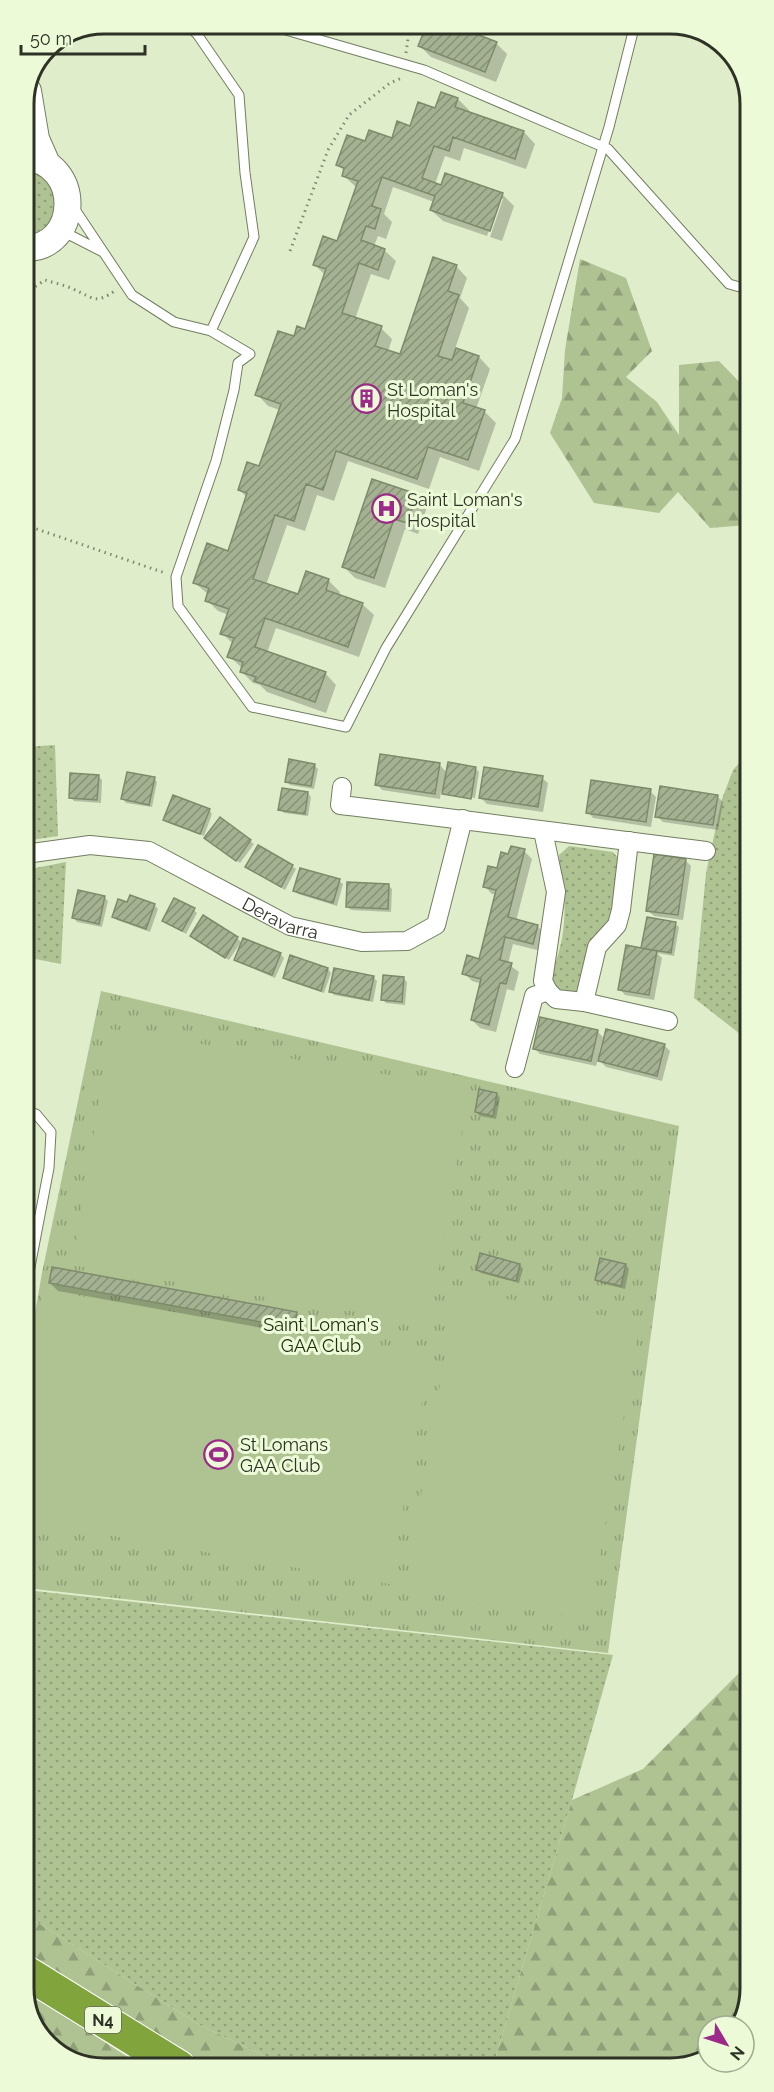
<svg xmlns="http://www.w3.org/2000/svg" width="774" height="2092" font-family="Raleway,sans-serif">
<defs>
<pattern id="grass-dots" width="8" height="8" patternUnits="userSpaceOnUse" patternTransform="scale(1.5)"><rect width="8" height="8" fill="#afc392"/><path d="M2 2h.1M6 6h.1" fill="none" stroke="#8f9f77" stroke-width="1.8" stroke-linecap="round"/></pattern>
<pattern id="forest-firs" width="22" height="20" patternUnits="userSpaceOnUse" patternTransform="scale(1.5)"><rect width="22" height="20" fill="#afc392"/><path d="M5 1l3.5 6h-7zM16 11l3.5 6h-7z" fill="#8f9f77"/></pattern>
<pattern id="park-tufts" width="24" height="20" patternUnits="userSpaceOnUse" patternTransform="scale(1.5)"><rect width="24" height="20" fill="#afc392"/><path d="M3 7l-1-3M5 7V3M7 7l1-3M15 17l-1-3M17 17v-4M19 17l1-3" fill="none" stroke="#8f9f77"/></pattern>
<pattern id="building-hatch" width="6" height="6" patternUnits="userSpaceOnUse" patternTransform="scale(1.5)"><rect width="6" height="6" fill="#a5b292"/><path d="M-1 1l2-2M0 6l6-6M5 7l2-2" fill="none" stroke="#879177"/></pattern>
</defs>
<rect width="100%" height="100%" fill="#dfedcb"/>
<path fill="url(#grass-dots)" d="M24 164 58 188 54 226 24 243Z
M55 745 58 836 25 841V747Z
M748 753 749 1041 694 998 706 873 722 799 733 770Z
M569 846 613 852 618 858 610 922 583 986 576 993 562 991 552 985 550 975C563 949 566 921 564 892 563 880 559 868 559 855Z
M66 862 61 964 25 957V870Z
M26 1590 613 1655 572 1800 493 2066 287 2067 198 2024 27 1916Z"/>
<path fill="url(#forest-firs)" d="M580 259 626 278 652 351 626 377 657 402 679 435V365L719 361 748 391V525L710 528 678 492 659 513 594 503 550 433 562 398 565 350Z
M750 1662V1987L737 2026H708V2053L690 2065 493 2066 572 1800 643 1769Z
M27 1916 198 2024 287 2067H210L127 2019 27 1953Z
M27 1992 145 2068H99L55 2051 27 2008Z"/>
<path fill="url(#park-tufts)" d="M101 991 679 1126 608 1653 26 1588V1364L42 1273Z"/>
<path fill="#afc392" d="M111 1029 469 1088 430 1324 72 1265Z
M43 1290 430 1356 390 1584 26 1521V1388Z
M456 1290 640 1322 589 1620 405 1589Z"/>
<path fill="#0003" d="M496 43 507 54 496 82 431 57 420 46Z
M458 99 469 110 468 113 524 132 535 144 526 169 464 148 460 161 445 156 435 184 442 187 446 175 503 195 514 206 502 241 490 237 503 199H500L487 236 443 221 431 210 434 202 393 187 384 214 392 222 386 239 378 236 374 246 384 250 396 261 389 280 371 274 355 319 381 328 392 339 388 352 401 356 456 266 467 278 460 298 469 308 455 349 479 357 490 369 476 409 485 412 496 423 479 471 440 457 429 489 348 461 334 501 317 495 305 531 287 525 266 585 299 596 307 573 329 581 340 592 339 596 362 604 374 615 359 657 276 628 267 653 325 673 336 685 326 713 267 692 260 685 253 683 241 671 242 668 229 656 233 644 222 633 229 615 218 611 207 600 209 595 195 583 228 553 247 498 239 489 260 468 280 410 268 406 257 394 295 338 306 331 325 275 315 265 338 243 357 188 343 175 345 171 338 165 366 143 392 139 436 110Z
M416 495 427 507 418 534 405 529 385 588 355 578 344 567Z
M439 764 447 773 476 769 479 772 475 798 445 793V795L441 791 440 799 382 790 377 784Z
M314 765 318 769 314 789 290 785 287 781Z
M98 776 102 780 101 803 74 801 70 797Z
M154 778 157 782 152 807 126 803 123 799Z
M542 778 548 783 543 812 487 804 481 798Z
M650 791 656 797 651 827 593 818 588 812Z
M308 793 311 797 308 816 284 813 280 809Z
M717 796 723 802 718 830 663 822 657 816Z
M209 810 212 814 204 836 169 823 165 819Z
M210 841H250L254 844 240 863Z
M524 851 532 859 516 921 537 926 545 934 541 951 513 944 508 964 519 972 514 991 507 989 496 1032 480 1028 472 1020 482 984 472 981 464 973 480 960 497 895 492 894 484 886 509 856Z
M685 860 691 866 683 920 654 916 648 911Z
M292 866 296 869 285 890 247 867Z
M339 881 343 884 337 906 298 894 295 891Z
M388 885 392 889 391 912 351 910 347 907Z
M104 897 108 901 102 927 77 922 74 918Z
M128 904 154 905 158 909 150 932 117 920 114 917Z
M194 910 197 913 186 934 168 924Z
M675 924 679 927 674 956 657 953 662 958 654 1000 625 995 620 989 646 950 643 947Z
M237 938 241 942 229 960 195 939Z
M280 954 284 958 275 978 240 963 236 960Z
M328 969 331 973 324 993 288 981 284 978Z
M373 977 377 981 373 1002 334 995 331 991Z
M403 978 407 982 405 1005 386 1003 382 999Z
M597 1031 603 1037 599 1053H602L664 1045 670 1051 662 1081 606 1067 598 1059 596 1066 540 1054 534 1048Z
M497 1094 500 1098 496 1119 480 1116 476 1112Z
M520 1265 523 1269 519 1283 481 1273 477 1269Z
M626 1265 629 1269 625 1289 601 1283 597 1279Z
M50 1283 296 1313 304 1321 301 1335 58 1291Z"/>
<path fill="url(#building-hatch)" stroke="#7e8b6b" stroke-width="1.5" d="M427 24H450L497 42 485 72 418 46Z
M441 92 458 98 455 107 524 131 515 159 453 137 449 151 434 146 422 178 441 185 445 173 503 193 490 231 430 210 435 196 382 177 372 206 381 209 375 229 366 226 361 240 385 249 378 270 359 263 342 313 382 326 375 346 400 354 433 257 457 265 448 291 459 295 438 356 452 360 456 348 479 356 463 403 485 410 468 460 428 447 417 479 336 451 323 490 306 484 294 521 275 515 253 579 298 594 306 571 329 579 326 590 363 603 348 647 265 618 255 647 326 672 315 702 254 681 256 677 240 672 243 662 227 657 234 638 220 634 229 609 205 601 209 588 193 583 207 543 228 551 247 493 238 490 247 462 259 466 281 404 255 395 278 331 294 336 297 326 305 329 326 269 313 265 323 236 337 241 358 181 342 176 344 168 336 165 347 135 365 141 369 130 392 138 397 121 410 126 418 102 435 108Z
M372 479 417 494 407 523 394 519 374 578 342 567Z
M380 754 440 763 435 794 375 785Z
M289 759 315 764 311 786 285 782Z
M448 762 476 767 471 799 442 794Z
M484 767 543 776 538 807 479 798Z
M127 772 155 777 149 805 121 799Z
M70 773 99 775 97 800 69 798Z
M591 780 651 789 646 822 586 813Z
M660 786 718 795 713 825 655 817Z
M282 788 308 792 305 814 278 810Z
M173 795 210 809 200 834 163 820Z
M220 817 251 840 236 861 204 838Z
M258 845 293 865 281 887 245 867Z
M511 846 525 849 508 917 538 925 533 944 505 937 500 960 512 963 506 984 500 983 489 1025 471 1020 481 979 462 974 467 955 479 959 496 890 483 887 488 866 497 868 501 852 508 854Z
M654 854 686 859 678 915 646 911Z
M300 868 340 879 333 903 293 891Z
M347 882 389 884 388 909 346 907Z
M78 890 105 896 99 924 72 918Z
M130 895 155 904 146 929 112 917 118 899 127 902Z
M174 898 195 908 182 931 162 921Z
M203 915 238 937 225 958 190 936Z
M647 917 676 922 671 953 641 948Z
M243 938 281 953 272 975 234 960Z
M626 945 657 951 649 995 618 990Z
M290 955 328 968 321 991 283 978Z
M334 968 374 976 369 1000 329 992Z
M383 975 404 977 402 1002 381 1000Z
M540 1017 598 1030 591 1061 533 1049Z
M606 1029 665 1044 657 1076 598 1061Z
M479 1089 497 1093 493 1116 475 1112Z
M480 1253 520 1264 516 1281 476 1270Z
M600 1258 626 1264 621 1286 595 1280Z
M52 1267 297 1312 294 1328 49 1283Z"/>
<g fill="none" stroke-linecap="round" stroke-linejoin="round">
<defs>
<path id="lane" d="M187 24 197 34 239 95 245 173 254 237 211 331
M265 24 424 70 608 149 729 284 747 289
M72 205 132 295 174 322 211 331 250 354 238 363 234 390 216 461 176 577 178 606 252 707 346 727 386 648 515 439 609 127 635 24
M62 231 103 252
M26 1111 36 1114 51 1132 49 1168 26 1288"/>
<g id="street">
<path d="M342 787 340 805C462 819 583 836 706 851"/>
<path id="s1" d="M25 854 90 845 149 851 290 926 362 942 407 941 436 925 463 819"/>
<path d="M548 991 556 999 584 1002 668 1021"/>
<path d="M584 1002 597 947 617 925 621 910 629 841"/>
<path d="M515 1068 534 996 548 991 543 981 556 892 543 831"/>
</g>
<path id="secondary" d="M28 91 36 139 47 164
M24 157C84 162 80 250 24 248"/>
<path id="highway" d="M27 1973 179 2067"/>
</defs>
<use href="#lane" stroke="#727e60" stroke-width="11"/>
<use href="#street" stroke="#727e60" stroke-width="20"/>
<use href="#secondary" stroke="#727e60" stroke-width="28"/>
<use href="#highway" stroke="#fff" stroke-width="35"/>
<path stroke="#808972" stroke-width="3" stroke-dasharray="1.5 4.5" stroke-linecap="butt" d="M406 53 410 24
M290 251 328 150 349 115 390 83 402 78
M24 300 30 290 45 280C54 283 65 285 73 289 94 298 95 305 116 290
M25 525 165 573"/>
<use href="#lane" stroke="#fff" stroke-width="9"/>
<use href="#street" stroke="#fff" stroke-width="18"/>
<use href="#secondary" stroke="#fff" stroke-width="26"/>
<use href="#highway" stroke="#81a43c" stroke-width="33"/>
</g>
<defs>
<symbol id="building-ring" viewBox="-11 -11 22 22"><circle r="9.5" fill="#ecfad8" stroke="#9b2a88" stroke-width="1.5"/><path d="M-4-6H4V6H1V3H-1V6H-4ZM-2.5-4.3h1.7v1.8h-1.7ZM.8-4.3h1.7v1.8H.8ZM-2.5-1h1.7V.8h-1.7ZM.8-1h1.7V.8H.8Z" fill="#9b2a88"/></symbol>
<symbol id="hospital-ring" viewBox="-11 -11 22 22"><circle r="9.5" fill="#ecfad8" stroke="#9b2a88" stroke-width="1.5"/><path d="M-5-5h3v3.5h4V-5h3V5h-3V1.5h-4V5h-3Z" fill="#9b2a88"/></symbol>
<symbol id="stadium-ring" viewBox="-11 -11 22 22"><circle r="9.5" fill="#ecfad8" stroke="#9b2a88" stroke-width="1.5"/><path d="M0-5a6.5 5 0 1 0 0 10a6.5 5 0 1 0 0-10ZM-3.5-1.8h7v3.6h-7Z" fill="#9b2a88"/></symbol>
</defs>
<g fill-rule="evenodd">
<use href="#building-ring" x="350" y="382" width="33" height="33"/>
<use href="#hospital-ring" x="370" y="492" width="33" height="33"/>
<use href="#stadium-ring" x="202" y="1438" width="33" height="33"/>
</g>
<g text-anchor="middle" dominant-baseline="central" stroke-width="6" stroke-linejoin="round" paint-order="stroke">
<rect fill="#ecfad8" stroke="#666e5b" stroke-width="1.5" x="85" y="2007" width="36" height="26" rx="4.5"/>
<g font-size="16" font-weight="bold" fill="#2d3225">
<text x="103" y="2020">N4</text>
</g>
<g font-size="18" fill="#2d3225" stroke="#ecfad8" text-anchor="start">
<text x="387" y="389">St Loman's<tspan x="387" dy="21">Hospital</tspan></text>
<text x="407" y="499">Saint Loman's<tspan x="407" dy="21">Hospital</tspan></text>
<text x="240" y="1444">St Lomans<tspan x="240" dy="21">GAA Club</tspan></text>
</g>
<g font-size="18" fill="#2d3225" stroke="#ecfad8">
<text stroke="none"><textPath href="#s1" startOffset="273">Deravarra</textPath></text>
</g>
<g font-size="18" fill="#232e10" stroke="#ecfad8">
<text x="321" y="1324">Saint Loman's<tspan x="321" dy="21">GAA Club</tspan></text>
</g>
</g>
<path d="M0 0H774V2092H0ZM104 34H670A70 70 0 0 1 740 104V1988A70 70 0 0 1 670 2058H104A70 70 0 0 1 34 1988V104A70 70 0 0 1 104 34Z" fill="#ecfad8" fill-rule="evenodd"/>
<path fill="none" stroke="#2d3225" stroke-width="3" d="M104 34H670A70 70 0 0 1 740 104V1988A70 70 0 0 1 670 2058H104A70 70 0 0 1 34 1988V104A70 70 0 0 1 104 34Z"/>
<g transform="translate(726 2044) rotate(129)"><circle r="28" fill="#ecfad8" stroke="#a0aa90" stroke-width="1.5"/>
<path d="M0-4.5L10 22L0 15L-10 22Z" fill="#9b2a88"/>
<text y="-9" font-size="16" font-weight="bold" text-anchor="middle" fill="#2d3225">N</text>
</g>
<path d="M21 45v9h124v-9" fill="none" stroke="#2d3225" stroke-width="3"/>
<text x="30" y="45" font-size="18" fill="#2d3225" stroke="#ecfad8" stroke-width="4.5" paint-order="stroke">50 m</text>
</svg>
